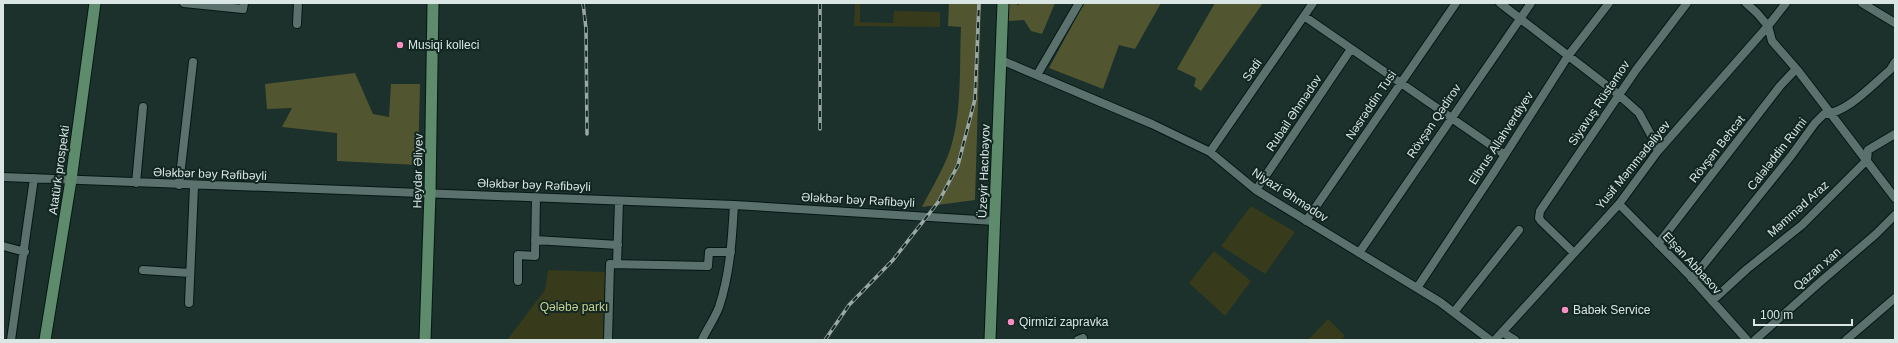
<svg xmlns="http://www.w3.org/2000/svg" width="1898" height="343" font-family="Arial,sans-serif">
<rect width="100%" height="100%" fill="#1c302c"/>
<path fill="#373b1c" d="M855 3H860V22L893 23 894 11 940 12V27L854 26Z
M1251 206 1295 232 1265 274 1221 246Z
M1214 251 1251 281 1225 316 1189 283Z
M548 270 606 272 608 340H507L545 290Z
M1328 319 1345 336 1341 340H1308Z"/>
<path fill="#515631" d="M949 3H981L975 200 922 207C930 191 940 175 947 158 963 120 959 68 961 27L948 26Z
M1008 3H1016L1018 6 1019 3H1055L1042 34 1031 31 1024 20 1008 21Z
M1084 3H1161L1135 49 1119 45 1103 89 1049 68Z
M1215 3H1263L1201 91 1194 86 1196 78 1177 69Z
M355 73 373 114 389 117 391 84H420L418 165 337 161V133L282 127 292 108 267 109 265 84Z"/>
<g fill="none" stroke-linecap="round" stroke-linejoin="round">
<defs>
<path id="minor" d="M184 3 243 9 244 3
M1500 3 1619 95 1639 113 1651 135 1658 151
M1746 3 1757 13 1768 26 1772 41 1799 72 1895 198
M1862 3 1895 23
M1304 16 1505 155
M297 24 298 3
M1001 60 1152 124 1210 152 1256 190 1440 302 1490 340
M1037 75 1079 3
M1210 152 1313 3
M3 177 734 205 995 221
M136 183 143 107
M179 185 193 62
M1256 190 1351 49
M1619 204 1690 276 1747 340
M1306 221 1456 3
M535 240 618 245
M1658 244 1780 86 1796 69
M3 246 25 252
M1359 253 1531 3
M1574 253 1541 221 1539 218 1540 211 1636 70 1687 3
M617 264 619 201
M143 270 190 273
M1692 279 1791 156 1815 123 1824 114C1846 114 1873 84 1890 70L1895 62
M518 281V255L535 256 536 197
M1417 288 1494 172 1568 56 1609 3
M1712 301 1747 269 1802 225 1867 160 1868 150 1895 134
M189 303 194 186
M1454 312 1519 230
M1502 332 1515 340
M11 340 34 178
M608 340 610 264 708 266 709 252H731
M702 340C707 329 715 318 719 307 730 274 732 240 734 205
M1078 340 1083 338
M1495 340 1619 204 1658 151 1768 26 1786 3
M1755 340 1819 283 1876 234 1895 215
M1846 340 1895 298"/>
<path id="major" d="M45 340 71 180 95 3
M425 340 430 193 433 3
M990 340 1003 3"/>
</defs>
<use href="#minor" stroke="#051714" stroke-width="10"/>
<use href="#major" stroke="#051714" stroke-width="13"/>
<use href="#minor" stroke="#5b716d" stroke-width="8"/>
<use href="#major" stroke="#5d8b6b" stroke-width="11"/>
<defs>
<path id="rail" d="M583 3 586 29 587 134
M820 129V3
M825 340 849 305 893 260 939 201 958 165 975 99 979 3"/>
</defs>
<use href="#rail" stroke="#9ba9a6" stroke-width="3.5"/>
<use href="#rail" stroke="#122622" stroke-width="2" stroke-dasharray="6" stroke-linecap="butt"/>
</g>
<g fill="#fb8fc4" stroke="#122622" stroke-width="1.5">
<circle cx="400" cy="45" r="4"/>
<circle cx="1565" cy="310" r="4"/>
<circle cx="1011" cy="322" r="4"/>
</g>
<g text-anchor="middle" dominant-baseline="central" stroke-width="4" stroke-linejoin="round" paint-order="stroke">
<g font-size="12" fill="#dae6e3" stroke="#122622" text-anchor="start">
<text x="408" y="45">Musiqi kolleci</text>
<text x="1573" y="310">Babək Service</text>
<text x="1019" y="322">Qirmizi zapravka</text>
</g>
<g font-size="12" fill="#dae6e3" stroke="#122622">
<text transform="translate(1252 70) rotate(-55)">Sədi</text>
<text transform="translate(1599 103) rotate(-56)">Siyavuş Rüstəmov</text>
<text transform="translate(1371 105) rotate(-56)">Nəsrəddin Tusi</text>
<text transform="translate(1294 113) rotate(-56)">Rubail Əhmədov</text>
<text transform="translate(1434 121) rotate(-56)">Rövşən Qədirov</text>
<text transform="translate(1501 138) rotate(-57)">Elbrus Allahverdiyev</text>
<text transform="translate(1717 149) rotate(-52)">Rövşən Behcət</text>
<text transform="translate(1777 154) rotate(-52)">Calələddin Rumi</text>
<text transform="translate(1633 165) rotate(-51)">Yusif Məmmədəliyev</text>
<text transform="translate(59 170) rotate(-82)">Atatürk prospekti</text>
<text transform="translate(418 171) rotate(-89)">Heydər Əliyev</text>
<text transform="translate(984 171) rotate(-88)">Üzeyir Hacıbəyov</text>
<text transform="translate(210 174) rotate(2)">Ələkbər bəy Rəfibəyli</text>
<text transform="translate(534 185) rotate(2)">Ələkbər bəy Rəfibəyli</text>
<text transform="translate(1290 195) rotate(33)">Niyazi Əhmədov</text>
<text transform="translate(858 200) rotate(3)">Ələkbər bəy Rəfibəyli</text>
<text transform="translate(1798 209) rotate(-42)">Məmməd Araz</text>
<text transform="translate(1692 263) rotate(47)">Elşən Abbasov</text>
<text transform="translate(1817 269) rotate(-41)">Qazan xan</text>
</g>
<g font-size="12" fill="#c8d290" stroke="#122622">
<text x="574" y="307">Qələbə parkı</text>
</g>
</g>
<rect width="1898" height="343" fill="none" stroke="#dae6e3" stroke-width="8"/>
<path d="M1754 319v6h98v-6" fill="none" stroke="#dae6e3" stroke-width="2"/>
<text x="1760" y="319" font-size="12" fill="#dae6e3" stroke="#122622" stroke-width="3" paint-order="stroke">100 m</text>
</svg>
